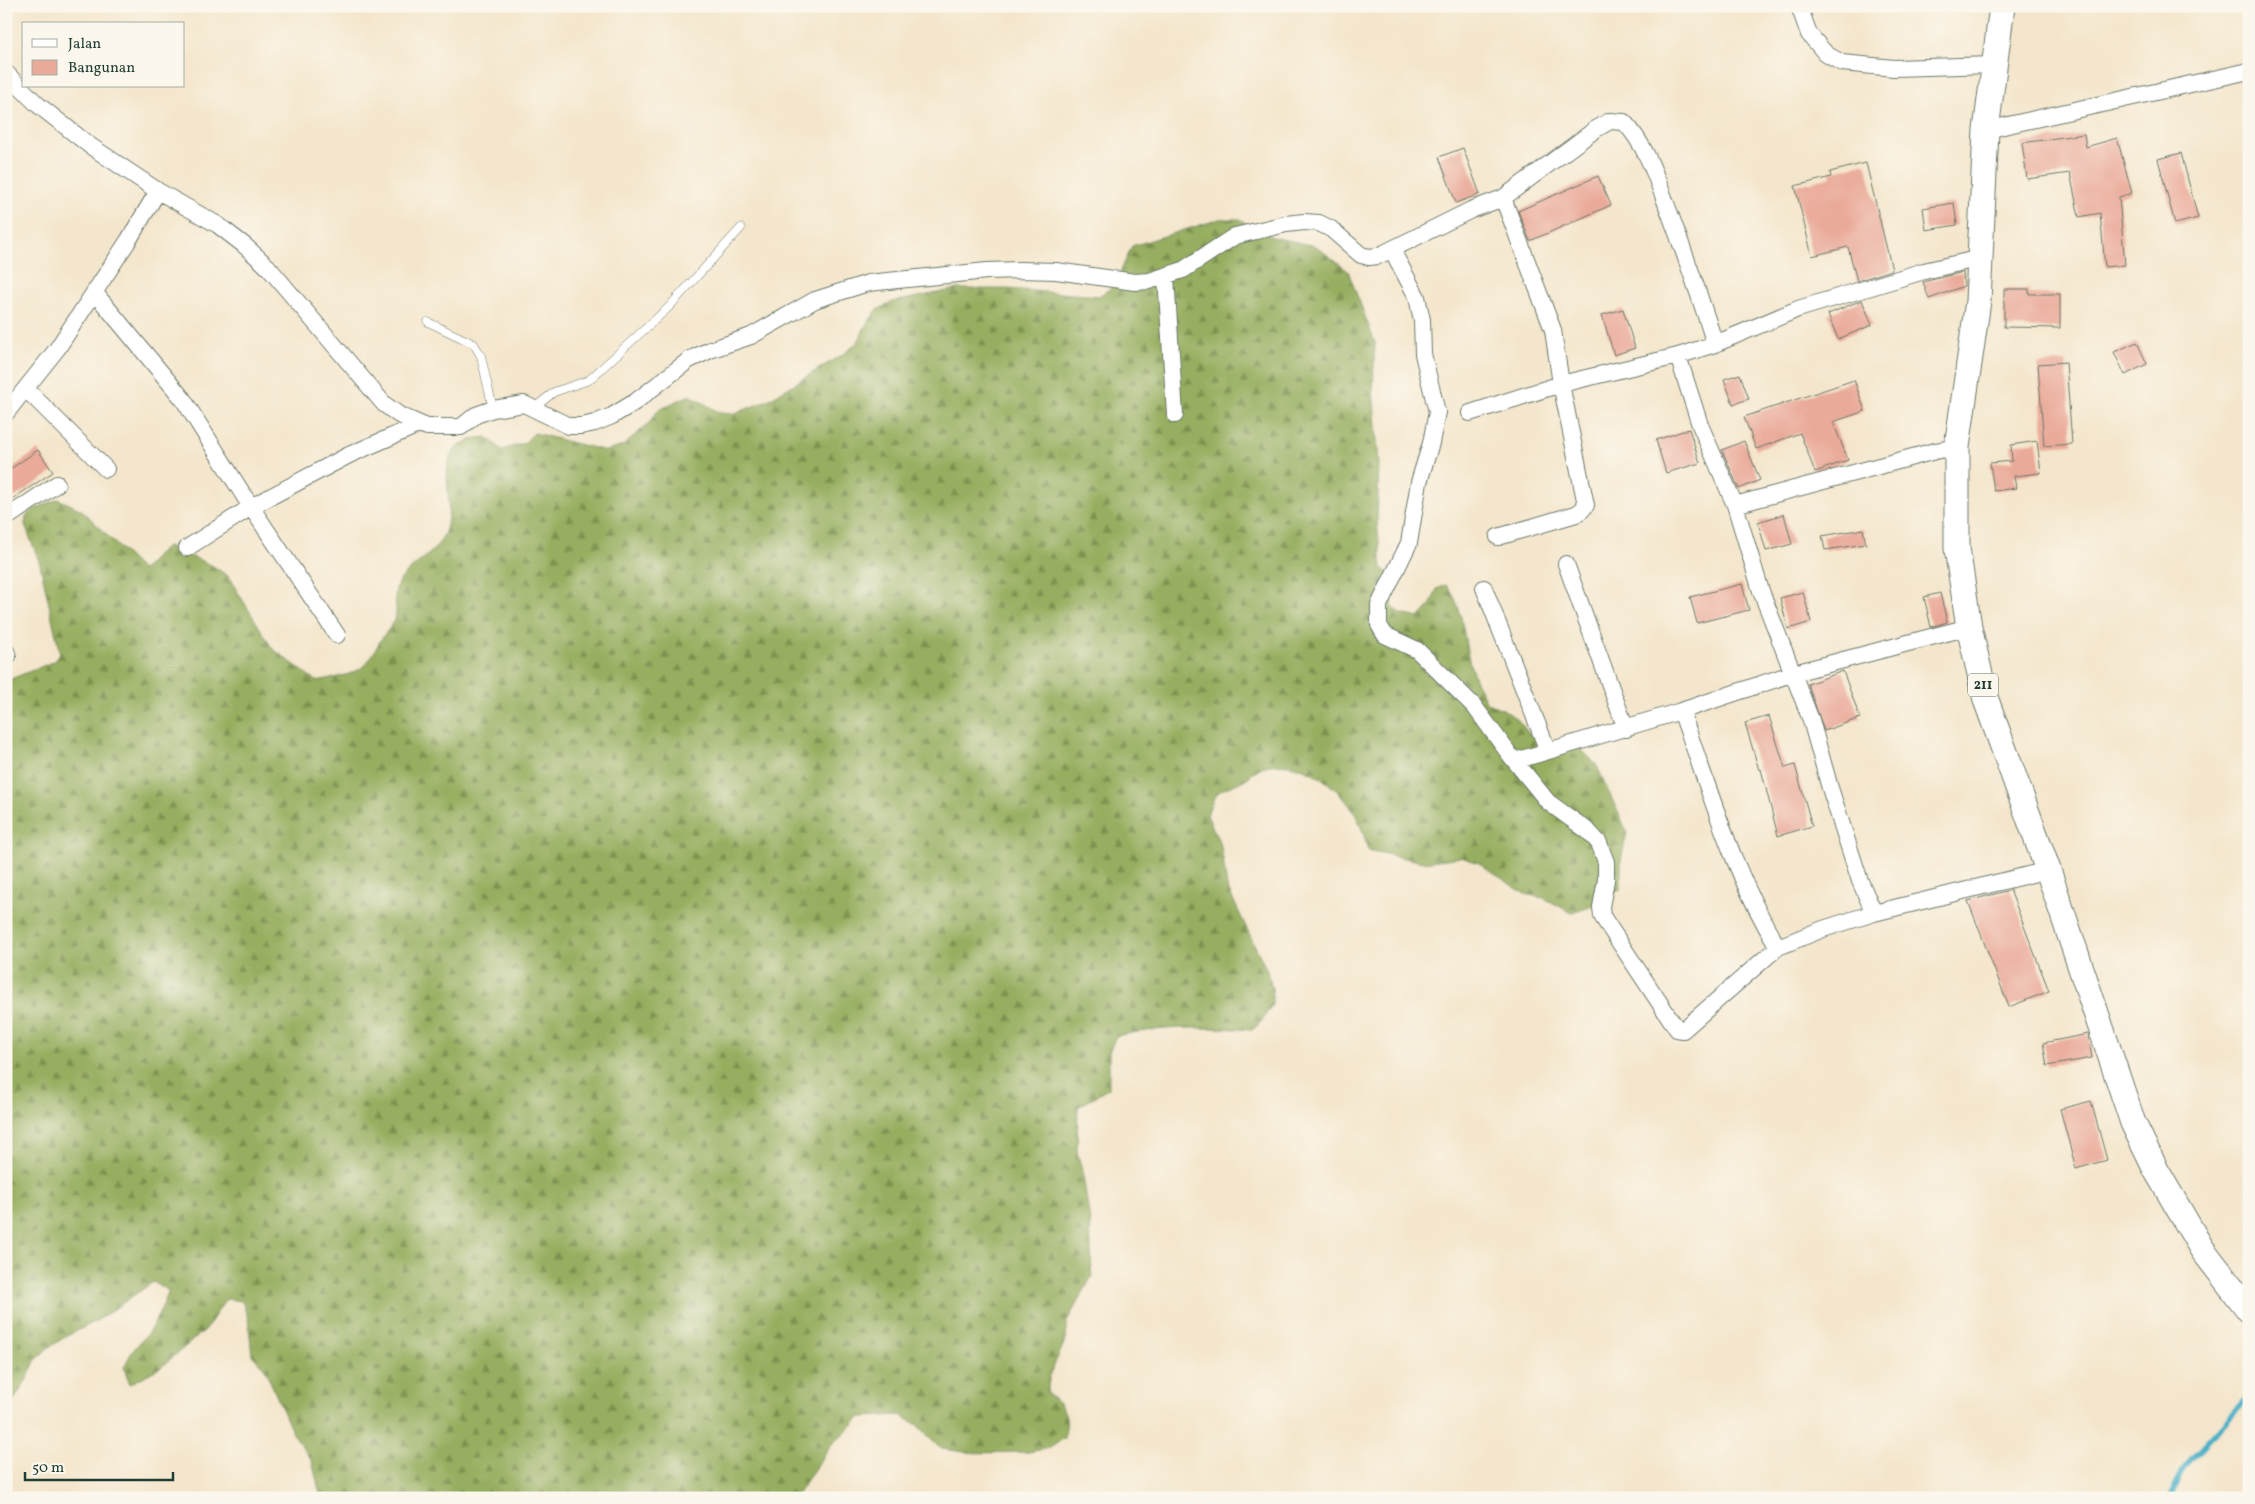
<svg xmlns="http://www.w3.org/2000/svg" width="2255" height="1504" font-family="Vollkorn,serif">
<defs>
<pattern id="forest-firs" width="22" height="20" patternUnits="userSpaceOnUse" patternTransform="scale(1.25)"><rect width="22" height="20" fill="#96ae5f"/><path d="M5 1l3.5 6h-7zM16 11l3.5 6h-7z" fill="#7a8f4f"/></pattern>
</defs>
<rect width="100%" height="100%" fill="#fbf7ec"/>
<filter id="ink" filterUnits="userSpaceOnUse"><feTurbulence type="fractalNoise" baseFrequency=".02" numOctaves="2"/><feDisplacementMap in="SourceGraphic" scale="10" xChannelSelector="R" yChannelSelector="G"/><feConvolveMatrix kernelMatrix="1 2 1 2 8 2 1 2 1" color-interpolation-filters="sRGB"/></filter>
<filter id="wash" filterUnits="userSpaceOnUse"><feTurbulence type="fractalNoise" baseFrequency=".0096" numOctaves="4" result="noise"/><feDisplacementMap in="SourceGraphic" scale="20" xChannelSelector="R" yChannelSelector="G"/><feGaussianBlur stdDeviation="1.12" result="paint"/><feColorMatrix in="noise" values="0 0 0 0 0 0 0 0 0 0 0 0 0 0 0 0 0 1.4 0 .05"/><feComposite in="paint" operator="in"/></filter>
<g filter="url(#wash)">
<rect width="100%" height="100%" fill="#f4e6cc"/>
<path fill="url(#forest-firs)" stroke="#5a764a" d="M1220 219H1238L1272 237 1316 246 1348 271 1375 343 1373 389 1379 465 1377 522 1382 568C1398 580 1389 592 1393 608L1401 614 1419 618 1430 606 1437 589 1446 585C1466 608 1462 643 1472 670 1475 681 1482 692 1487 703L1503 709 1518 720 1530 735 1546 742 1578 746 1596 764 1627 832 1621 860V888L1602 903 1572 913 1544 898 1525 894 1479 863 1461 857 1423 862 1368 850C1365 837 1361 825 1355 814 1338 784 1298 755 1262 767 1256 769 1252 775 1247 778 1223 793 1218 782 1207 815L1221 846 1227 887 1267 971 1272 988V1005L1262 1021 1252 1030C1207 1027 1161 1026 1116 1036L1109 1052V1088L1078 1107 1077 1152 1082 1169 1090 1222 1092 1276 1067 1321 1066 1339 1050 1374 1047 1393C1065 1408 1070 1414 1064 1438L1048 1448 1029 1452 973 1453 942 1449 916 1424 900 1415 861 1417 830 1446 795 1498H321L312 1461 292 1432 265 1369 252 1355 248 1318 242 1301 226 1299 206 1329 161 1367 130 1384 124 1368C130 1353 134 1349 144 1338 155 1325 162 1307 169 1291L153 1282 98 1320 65 1337 47 1349 35 1361 27 1379 6 1413V681L55 661 60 654 40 564 25 525 26 516 33 510 58 499 82 510 142 570C153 563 157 552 168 546L213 566 228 576 272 648 316 681C331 678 355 676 366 664 372 657 377 646 382 638 386 632 393 625 395 619 399 608 391 594 399 582 412 562 436 556 445 532 459 493 423 443 487 437L502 450 524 443 534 433 606 451 623 446 649 423 659 409 690 395 720 413 734 414 768 400 845 353 858 342 866 325 877 310 893 302 957 289H1008L1099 296 1114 286 1132 246Z"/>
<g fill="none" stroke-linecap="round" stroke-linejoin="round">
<path stroke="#49b0c8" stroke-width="5.5" d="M2169 1498 2185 1466 2249 1396"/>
</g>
<g id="blocks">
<path fill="#eaaa9a" d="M2084 134 2086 147 2117 138 2132 193 2119 197 2125 265 2105 267 2100 213 2079 217 2070 173 2027 179 2022 143Z
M1463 148 1480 194 1456 203 1439 157Z
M2181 153 2198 218 2175 224 2158 159Z
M1866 163 1892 270 1857 281 1848 247 1812 256 1795 186 1831 177 1830 172Z
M1598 176 1611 205 1530 241 1518 211Z
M1954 203 1957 225 1926 230 1923 208Z
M1963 272 1964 286 1929 299 1923 282Z
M2004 289H2029V294H2060V328L2004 327Z
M1862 300 1872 325 1838 339 1828 314Z
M1623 309 1635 348 1614 355 1602 315Z
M2137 342 2147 364 2125 375 2114 352Z
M2066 362 2072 444 2044 446 2038 364Z
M1740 374 1749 399 1733 404 1724 379Z
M1854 380 1865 411 1833 422 1848 460 1815 472 1800 433 1756 449 1744 417Z
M1689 429 1700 463 1666 473 1656 440Z
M1744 441 1760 480 1739 489 1722 450Z
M2037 441 2041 473 2014 476 2016 488 1994 491 1990 463 2012 461 2011 445Z
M38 450 53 472 6 503V472Z
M1784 514 1792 544 1766 551 1758 522Z
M1863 529 1866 544 1825 550 1822 536Z
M1742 584 1749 610 1697 623 1690 597Z
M1803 592 1811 622 1788 629 1780 598Z
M1940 593 1947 622 1931 627 1924 597Z
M1843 671 1860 718 1824 731 1808 684Z
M1769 716 1785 768 1795 765 1812 826 1778 836 1761 769 1759 770 1745 723Z
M2010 890 2049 991 2009 1007 1968 901Z
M2088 1034 2092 1058 2047 1066 2043 1043Z
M2091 1101 2107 1160 2076 1169 2060 1109Z"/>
</g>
</g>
<g filter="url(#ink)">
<use href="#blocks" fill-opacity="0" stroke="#6a7869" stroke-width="1"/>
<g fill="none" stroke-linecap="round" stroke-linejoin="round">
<defs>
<path id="service" d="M428 322 474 344 481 356 493 409
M534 408 554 392 589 380 669 307 741 228"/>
<path id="minor" d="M1799 6 1809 34 1826 54 1842 63 1894 68 1993 65
M6 73 37 104 89 145 158 191 218 225 244 245 268 267 384 404 399 415 427 427H461L476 415 493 409 524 404 569 426H581L595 423 612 416 635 402 689 360 710 350 751 336 815 300 868 283 987 271 1021 270 1056 271 1135 282 1149 281 1183 270 1235 236 1286 224 1304 222 1319 223 1331 229 1361 255 1369 257 1378 256 1471 210 1503 198 1553 330 1561 384 1678 356 1715 344 1798 309 1924 271 1981 258
M1986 130 2249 71
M1503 198 1596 129 1610 121 1624 122C1648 147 1658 183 1670 214 1686 257 1701 300 1715 344
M1392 250 1417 297 1422 320 1423 354 1437 412 1431 443 1419 482 1409 543 1379 605V625L1385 635 1417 650 1474 706 1510 755 1548 802 1588 831 1599 843 1606 862V880L1601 907 1602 916 1677 1029 1683 1030 1778 947
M1166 277 1175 415
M95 293 183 399 251 507 349 455 418 425
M1678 356 1700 425 1735 505 1761 591 1811 720 1830 788 1860 881 1874 913 2048 870
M26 389 106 469
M6 413 57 349 128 241 158 191
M1470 413 1561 384 1586 505 1582 510 1576 514 1498 537
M1735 505 1935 451 1957 447
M6 518 57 484
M187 548 251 507 337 635
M1566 564 1626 729
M1484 588 1548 751
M6 651 8 656
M1681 711C1710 790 1734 876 1778 947L1823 929 1874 913
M1515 761 1681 711 1794 673 1969 627"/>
<path id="primary" d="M2002 6 1986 130 1978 301 1957 447V548L1969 627 1986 700 2048 870 2133 1123 2156 1170 2202 1249 2249 1310"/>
</defs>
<use href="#service" stroke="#6a7869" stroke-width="9"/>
<use href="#minor" stroke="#6a7869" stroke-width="18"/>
<use href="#primary" stroke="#6a7869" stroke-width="27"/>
<use href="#service" stroke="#fff" stroke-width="8"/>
<use href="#minor" stroke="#fff" stroke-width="16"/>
<use href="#primary" stroke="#fff" stroke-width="25"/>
</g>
</g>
<g text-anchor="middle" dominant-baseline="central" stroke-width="5" stroke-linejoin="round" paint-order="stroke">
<rect fill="#fbf7ec" stroke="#61756b" stroke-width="1" x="1968" y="673.5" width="30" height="23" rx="4"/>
<g font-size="14" font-weight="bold" fill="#1f3d34">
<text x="1983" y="685">211</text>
</g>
</g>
<rect width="2255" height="1504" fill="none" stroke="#fbf7ec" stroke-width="25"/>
<rect x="22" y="22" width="162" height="65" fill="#fbf7ec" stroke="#a3ada2"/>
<rect x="32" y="39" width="25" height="8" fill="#ffffff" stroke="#a3ada2"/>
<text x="68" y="48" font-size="15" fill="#1f3d34">Jalan</text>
<rect x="32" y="60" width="25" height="15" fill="#eaaa9a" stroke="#a3ada2"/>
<text x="68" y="72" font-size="15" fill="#1f3d34">Bangunan</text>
<path d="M25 1472v8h148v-8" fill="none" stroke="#1f3d34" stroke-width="2.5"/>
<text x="32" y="1472" font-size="15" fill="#1f3d34" stroke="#fbf7ec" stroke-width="4" paint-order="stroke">50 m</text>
</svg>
